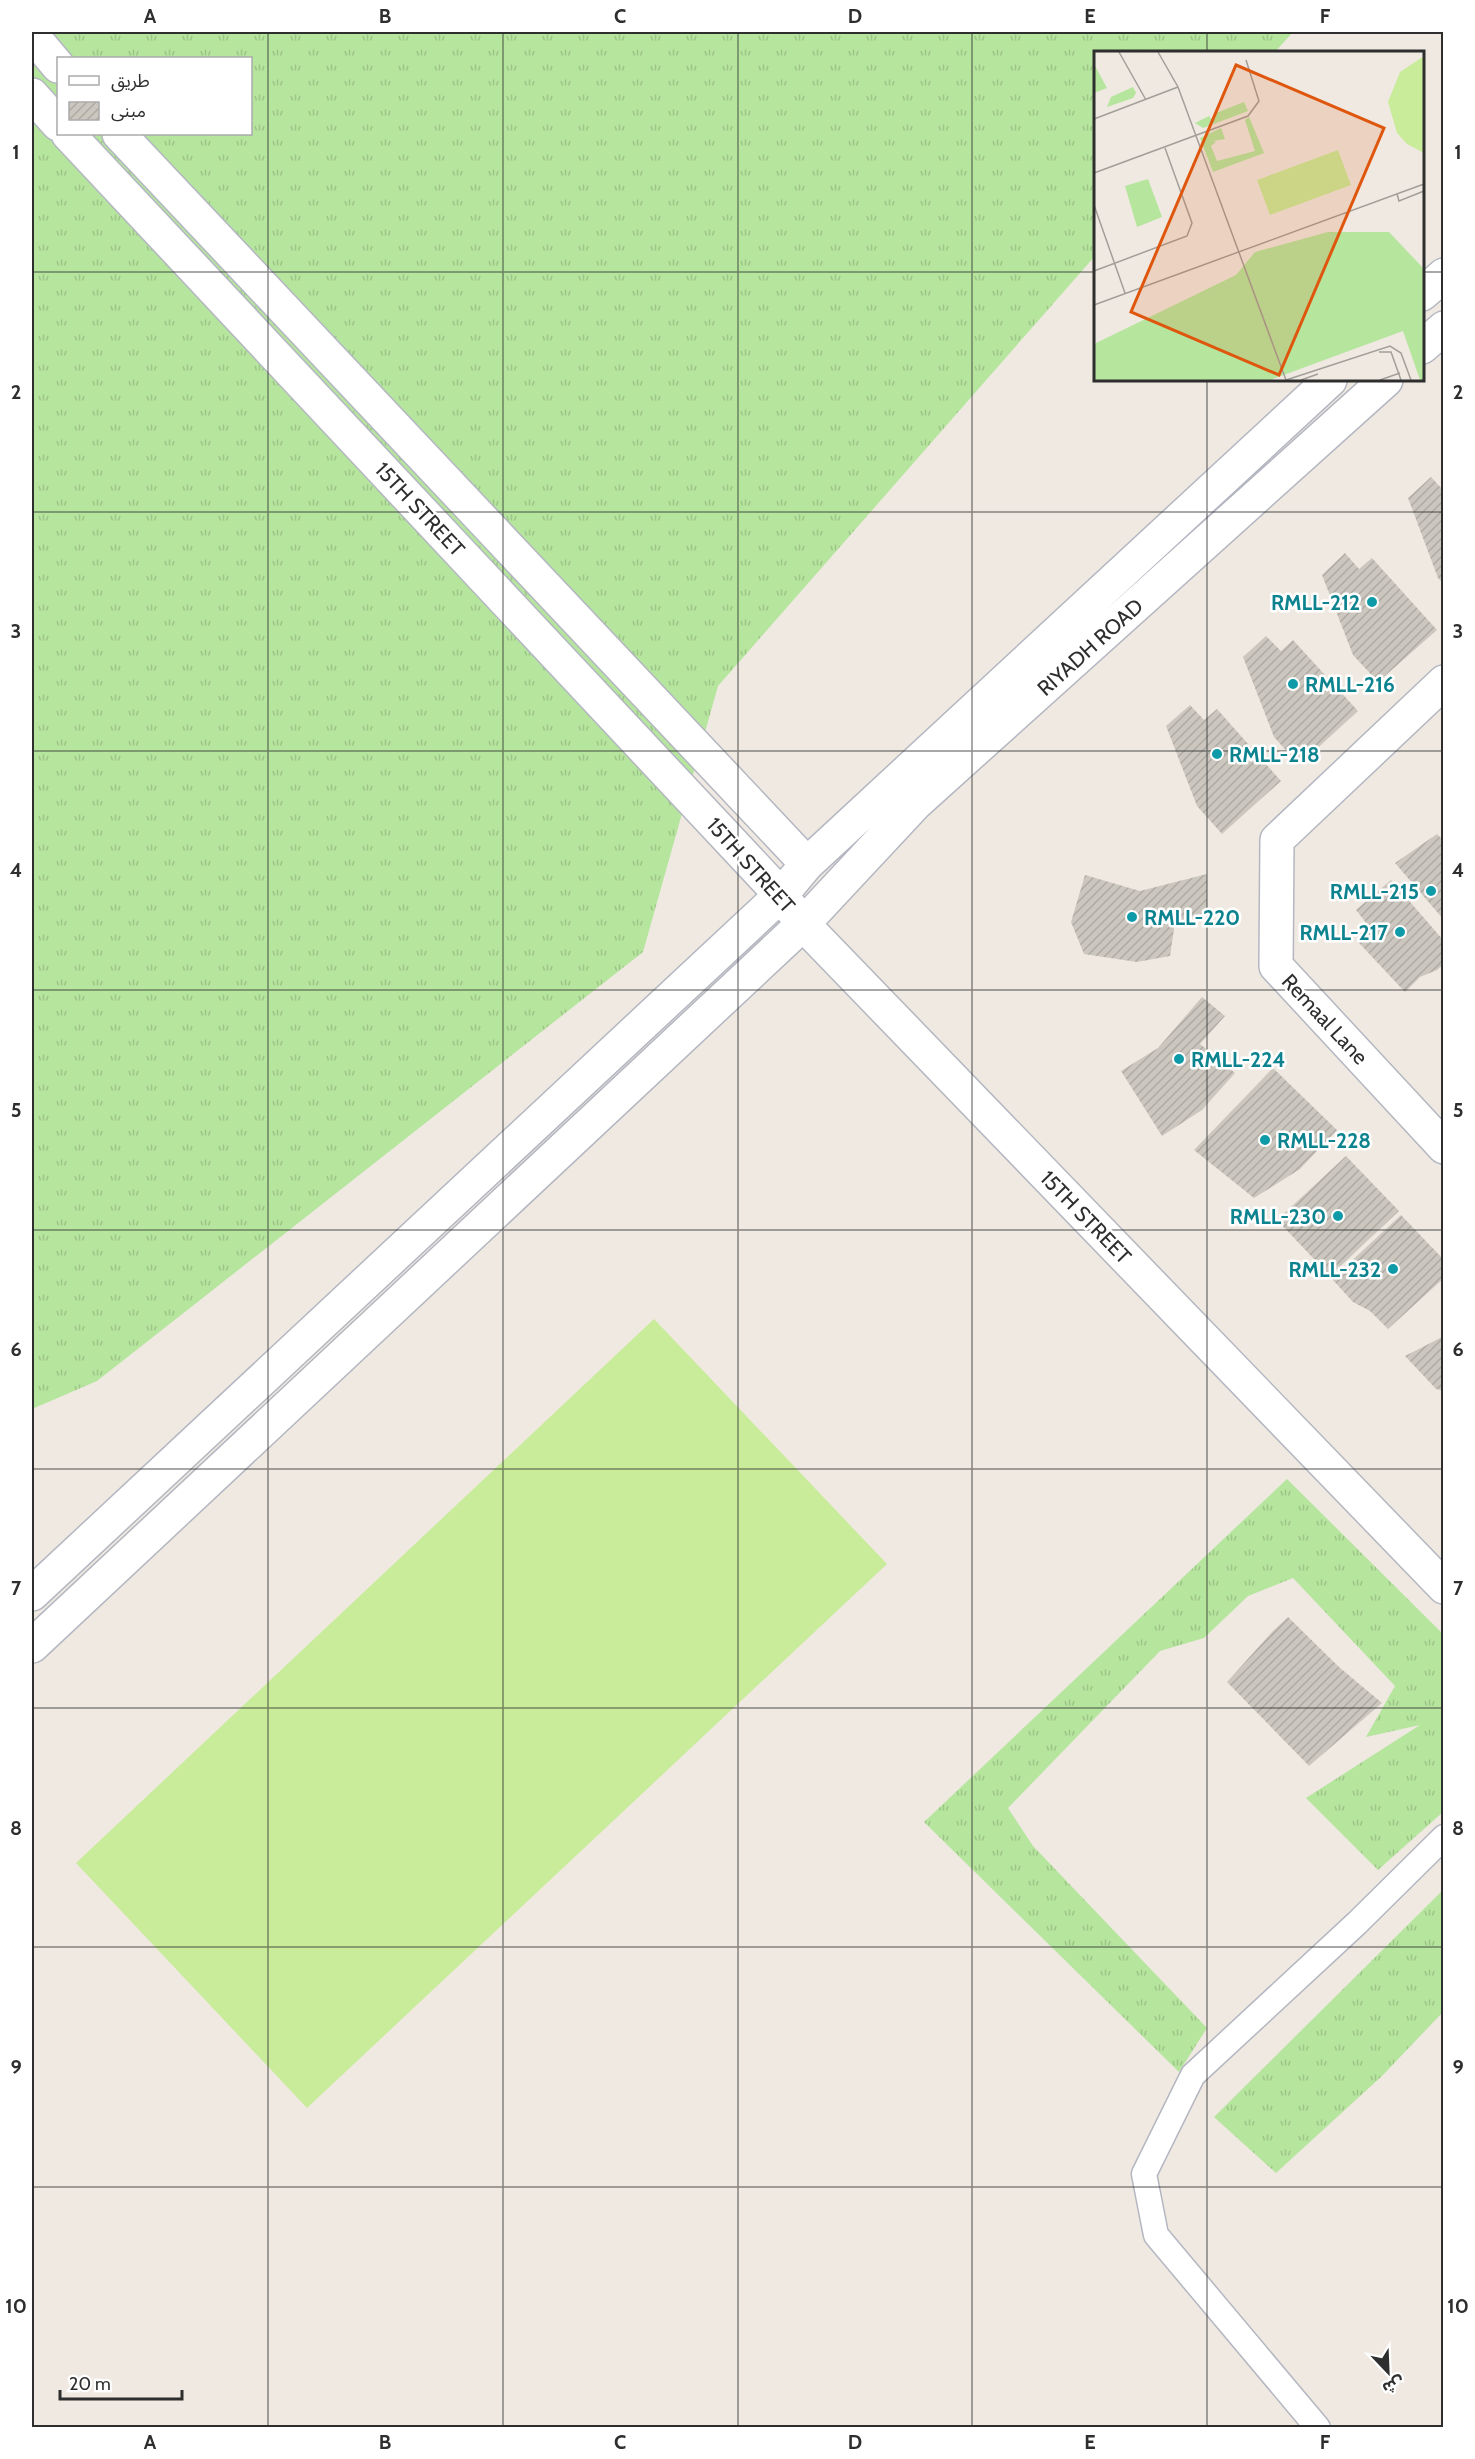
<svg xmlns="http://www.w3.org/2000/svg" width="1475" height="2459" font-family="Cabin,'Noto Sans Arabic',sans-serif">
<defs>
<pattern id="grass-tufts" width="24" height="20" patternUnits="userSpaceOnUse" patternTransform="scale(1.5)"><rect width="24" height="20" fill="#b6e59e"/><path d="M3 7l-1-3M5 7V3M7 7l1-3M15 17l-1-3M17 17v-4M19 17l1-3" fill="none" stroke="#9dc588"/></pattern>
<pattern id="building-hatch" width="6" height="6" patternUnits="userSpaceOnUse" patternTransform="scale(1.5)"><rect width="6" height="6" fill="#cbc7bf"/><path d="M-1 1l2-2M0 6l6-6M5 7l2-2" fill="none" stroke="#afaba4"/></pattern>
</defs>
<rect width="100%" height="100%" fill="#efe9e1"/>
<path fill="url(#grass-tufts)" fill-rule="evenodd" d="M32 32H1293L1275 52H1096L1095 256 718 686 643 952 97 1381 32 1409ZM58 58H250V134H58Z
M1287 1479 1443 1634V1812L1378 1870 1306 1798 1420 1725 1366 1737 1395 1686 1293 1578 1248 1596 1204 1638 1160 1651 1008 1808 1033 1846 1207 2028 1179 2072 924 1822Z
M1443 1890V2012L1382 2076 1276 2173 1214 2117Z"/>
<path fill="#c9ec9a" d="M654 1319 887 1564 307 2108 76 1863Z"/>
<path fill="url(#building-hatch)" d="M1431 477 1444 491V584L1438 578 1408 498Z
M1345 553 1359 569 1372 558 1437 630 1378 682 1353 655 1322 575Z
M1266 636 1281 651 1293 640 1358 711 1299 765 1274 737 1243 657Z
M1190 705 1204 720 1217 709 1281 781 1222 834 1197 806 1166 726Z
M1437 834 1444 841V920L1395 863Z
M1207 874V912L1175 922 1170 956 1137 962 1084 954 1071 922 1085 875 1140 891Z
M1391 880 1444 941V964L1437 970 1420 977 1405 992 1359 943 1367 924 1356 910Z
M1202 997 1225 1016 1200 1044 1235 1073 1202 1110 1162 1136 1121 1071 1158 1048Z
M1273 1068 1337 1130 1300 1169 1254 1198 1194 1150Z
M1346 1156 1399 1211 1330 1276 1277 1220Z
M1401 1215 1444 1260V1278L1388 1329 1370 1311 1353 1302 1332 1279Z
M1444 1336V1391L1436 1389 1405 1356Z
M1288 1617 1339 1667 1382 1703 1309 1766 1227 1682 1273 1631Z"/>
<g fill="none" stroke-linecap="round" stroke-linejoin="round">
<defs>
<path id="lane" d="M1318 2428 1156 2235 1144 2174 1193 2075 1357 1923 1444 1837"/>
<path id="street" d="M32 35 58 66
M32 95 58 124
M68 134 781 895 803 924 1444 1587
M119 134 807 864
M1422 294 1444 275
M1422 347 1444 328
M1444 682 1277 840 1276 966 1444 1147
M32 1594 781 895 807 864 1330 380
M32 1646 803 924 916 803 1386 380"/>
</defs>
<use href="#lane" stroke="#b4b7c1" stroke-width="27"/>
<use href="#street" stroke="#b4b7c1" stroke-width="36"/>
<use href="#lane" stroke="#fff" stroke-width="24"/>
<use href="#street" stroke="#fff" stroke-width="33"/>
</g>
<path fill="none" stroke="#2e2e2e" stroke-width="1.5" stroke-opacity="0.55" d="M268 32V2428M503 32V2428M738 32V2428M972 32V2428M1207 32V52M32 272H1096M1422 272H1444M1207 380V2428M32 512H1444M32 751H1444M32 990H1444M32 1230H1444M32 1469H1444M32 1708H1444M32 1947H1444M32 2187H1444"/>
<g fill="#0f9aa8" stroke="#fff" stroke-width="2">
<circle cx="1372" cy="602" r="6"/>
<circle cx="1293" cy="684" r="6"/>
<circle cx="1217" cy="754" r="6"/>
<circle cx="1431" cy="891" r="6"/>
<circle cx="1132" cy="917" r="6"/>
<circle cx="1400" cy="932" r="6"/>
<circle cx="1179" cy="1059" r="6"/>
<circle cx="1265" cy="1140" r="6"/>
<circle cx="1338" cy="1216" r="6"/>
<circle cx="1393" cy="1269" r="6"/>
</g>
<g text-anchor="middle" dominant-baseline="central" stroke-width="5" stroke-linejoin="round" paint-order="stroke">
<g font-size="21" fill="#2e2e2e" stroke="#fff">
<text transform="translate(420 509) rotate(47)">15TH STREET</text>
<text transform="translate(1090 647) rotate(-42)">RIYADH ROAD</text>
<text transform="translate(751 865) rotate(48)">15TH STREET</text>
<text transform="translate(1325 1019) rotate(47)">Remaal Lane</text>
<text transform="translate(1086 1217) rotate(46)">15TH STREET</text>
</g>
<g font-size="21" font-weight="bold" fill="#0d838f" stroke="#fff" text-anchor="end">
<text x="1360" y="602">RMLL-212</text>
<text x="1305" y="684" text-anchor="start">RMLL-216</text>
<text x="1229" y="754" text-anchor="start">RMLL-218</text>
<text x="1419" y="891">RMLL-215</text>
<text x="1144" y="917" text-anchor="start">RMLL-220</text>
<text x="1388" y="932">RMLL-217</text>
<text x="1191" y="1059" text-anchor="start">RMLL-224</text>
<text x="1277" y="1140" text-anchor="start">RMLL-228</text>
<text x="1326" y="1216">RMLL-230</text>
<text x="1381" y="1269">RMLL-232</text>
</g>
</g>
<g transform="translate(1094 51)">
<rect width="330" height="330" fill="#efe9e1"/>
<path d="M0 13 13 37 0 42ZM39 36 42 42 39 47 13 56 17 46ZM150 51 154 60 109 77 101 72 115 65 118 69 122 62ZM155 66 170 102 119 121 106 87 127 77 131 88 119 90 122 91 117 95 123 110 161 100 151 69ZM54 128 68 166 43 176 31 135ZM234 181H295L330 218V329H326L309 280 176 329H0V293L142 224 161 201Z" fill="#b6e59e"/>
<path d="M330 5V102L313 93 303 82 294 51 306 21ZM244 99 257 134 176 164 163 129Z" fill="#c9ec9a"/>
<path fill="none" stroke="#a29e99" stroke-width="1.5" d="M25 1 52 49M64 1 84 36 192 329M0 68 84 36M0 122 154 65 165 50 152 9M303 143 305 150 330 140M0 154 31 242M0 220 93 185 98 172 71 97M0 254 330 133M285 301H297L307 329M192 329 296 295 307 302 317 329M207 329 224 323M286 329 306 322"/>
<path fill="#df570e" fill-opacity="0.15" stroke="#df570e" stroke-width="3" d="M142 14 290 77 185 324 37 261Z"/>
<rect width="330" height="330" fill="none" stroke="#2e2e2e" stroke-width="3"/>
</g>
<rect width="1475" height="2459" fill="none" stroke="#ffffff" stroke-width="66"/>
<rect x="57" y="57" width="195" height="78" fill="#ffffff" stroke="#ababab" stroke-width="1.5"/>
<rect x="69" y="76" width="30" height="9" fill="#ffffff" stroke="#ababab" stroke-width="1.5"/>
<text x="111" y="87" font-size="18" fill="#2e2e2e">طريق</text>
<rect x="69" y="102" width="30" height="18" fill="url(#building-hatch)" stroke="#ababab" stroke-width="1.5"/>
<text x="111" y="117" font-size="18" fill="#2e2e2e">مبنى</text>
<g transform="translate(1388 2372) rotate(157)" stroke="#ffffff" stroke-width="4.5" paint-order="stroke">
<path d="M0-4.5L10 22L0 15L-10 22Z" fill="#2e2e2e"/>
<text y="-9" font-size="16" font-weight="bold" text-anchor="middle" fill="#2e2e2e">ش</text>
</g>
<path d="M60 2390v9h122v-9" fill="none" stroke="#2e2e2e" stroke-width="3"/>
<text x="69" y="2390" font-size="18" fill="#2e2e2e" stroke="#ffffff" stroke-width="4.5" paint-order="stroke">20 m</text>
<rect x="33" y="33" width="1409" height="2393" fill="none" stroke="#2e2e2e" stroke-width="2"/>
<g font-size="20" text-anchor="middle" font-weight="bold" fill="#2e2e2e">
<text x="150" y="23">A</text>
<text x="385" y="23">B</text>
<text x="620" y="23">C</text>
<text x="855" y="23">D</text>
<text x="1090" y="23">E</text>
<text x="1325" y="23">F</text>
<text x="16" y="159">1</text>
<text x="1458" y="159">1</text>
<text x="16" y="399">2</text>
<text x="1458" y="399">2</text>
<text x="16" y="638">3</text>
<text x="1458" y="638">3</text>
<text x="16" y="877">4</text>
<text x="1458" y="877">4</text>
<text x="16" y="1117">5</text>
<text x="1458" y="1117">5</text>
<text x="16" y="1356">6</text>
<text x="1458" y="1356">6</text>
<text x="16" y="1595">7</text>
<text x="1458" y="1595">7</text>
<text x="16" y="1835">8</text>
<text x="1458" y="1835">8</text>
<text x="16" y="2074">9</text>
<text x="1458" y="2074">9</text>
<text x="16" y="2313">10</text>
<text x="1458" y="2313">10</text>
<text x="150" y="2449">A</text>
<text x="385" y="2449">B</text>
<text x="620" y="2449">C</text>
<text x="855" y="2449">D</text>
<text x="1090" y="2449">E</text>
<text x="1325" y="2449">F</text>
</g>
</svg>
